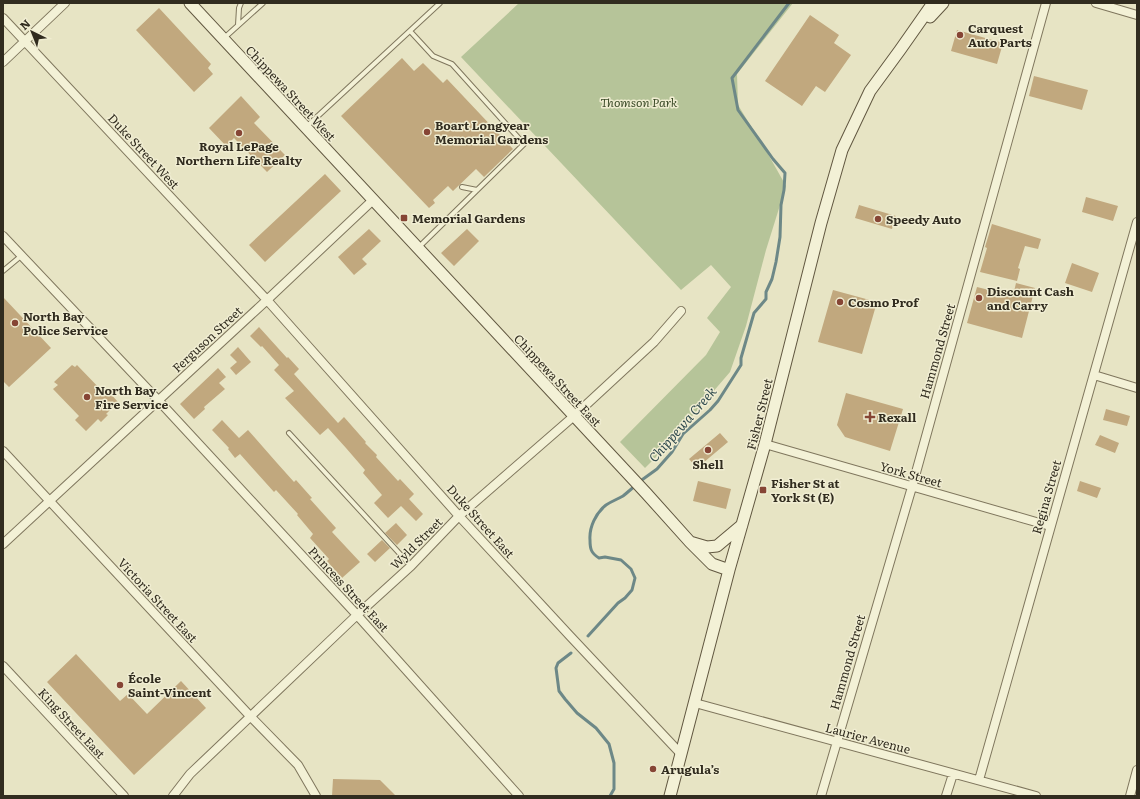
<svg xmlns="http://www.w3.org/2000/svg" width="1140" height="799" font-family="Literata,serif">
<rect width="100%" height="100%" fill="#e7e4c4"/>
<path fill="#b6c499" d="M519 3H793L737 74 738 105 768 154 786 186 766 250 746 326 730 372 663 450 645 468 620 442 706 355 720 332 707 318 731 287 711 265 681 290 461 57Z"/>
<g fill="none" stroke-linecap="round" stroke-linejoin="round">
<path stroke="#6d8887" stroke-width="3" d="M639 482 657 469 672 452 683 434 710 410 718 401 741 365V358L754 313 766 299V292L772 279 776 262 780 237 781 205 784 190 785 173 773 159 738 110 732 78 789 3
M588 636 618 603 625 598 632 590 635 578 631 569 621 560 605 557 599 558C591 553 590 549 590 540 589 527 596 513 606 505 612 501 618 499 623 496 627 493 631 489 635 486
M571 653 558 663 556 668 559 691 565 699 577 713 596 728 609 744 614 763V789L610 796"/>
</g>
<path fill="#c1a87e" d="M159 8 211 64 208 68 213 74 194 92 136 30Z
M810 15 839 35 834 43 851 55 825 92 816 86 802 106 765 81Z
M957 30 1003 43 997 64 951 51Z
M402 58 414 71 423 63 443 83 447 79 513 149 484 177 476 169 453 191 448 186 433 200 435 203 429 208 341 116Z
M1034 76 1088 90 1082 110 1029 96Z
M241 96 260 117 254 123 285 155 267 172 234 138 226 146 209 128Z
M325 174 341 191 265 262 249 245Z
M1086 197 1118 206 1113 221 1082 212Z
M859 205 896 216 892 229 855 218Z
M992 224 1041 239 1038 249 1025 246 1018 268 1020 269 1017 281 980 272 987 248 985 247Z
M369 229 381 241 362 259 367 264 354 275 338 257Z
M467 229 479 241 454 266 441 253Z
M1072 263 1099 273 1092 292 1065 283Z
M1016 283 1035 288 1022 338 967 323 977 287 1013 296Z
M833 290 877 302 862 354 818 342Z
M3 297 51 348 9 387 3 381Z
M259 327 287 358 288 357 299 369 294 374 338 423 344 417 366 442 365 443 377 455 376 457 398 481 400 479 414 494 409 499 423 514 416 521 401 506 388 518 374 503 382 495 363 473 365 470 346 448 328 428 320 435 285 398 294 391 274 370 279 365 262 346 261 347 250 336Z
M238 347 251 362 236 375 230 368 237 362 230 355Z
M72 365 75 367 77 365 103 392 106 389 118 402 106 414 108 415 101 422 98 419 86 431 75 420 79 416 53 389 58 385 54 382Z
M218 368 226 377 219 383 225 389 204 407 205 409 194 419 180 404Z
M846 393 903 409 890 451 845 437 837 425Z
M1106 409 1130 416 1127 426 1103 420Z
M222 420 239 438 248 430 277 463 294 482 296 480 312 498 310 499 336 528 332 532 360 562 342 578 327 561 329 559 310 538 313 534 297 515 298 514 276 490 274 492 240 454 235 458 228 449 229 448 212 430Z
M720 433 728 442 697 468 689 459Z
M1100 435 1119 443 1115 453 1095 445Z
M698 481 731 489 726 509 693 501Z
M1080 481 1101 488 1097 498 1077 491Z
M396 523 407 535 397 545 385 533Z
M382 540 390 548 375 562 367 554Z
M76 654 120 701 128 694 147 714 181 681 206 708 134 775 47 682Z
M333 779 380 780 396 796H332Z"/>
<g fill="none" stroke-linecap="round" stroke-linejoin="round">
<defs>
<path id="lane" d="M238 25 239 8 241 3
M410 31 433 56 452 64 524 144 418 248
M223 39 263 3
M306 127 440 3
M462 187 477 190
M3 271 21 256
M289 433 411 566"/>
<path id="street" d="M1096 3 1137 15
M3 18 267 300 459 516 570 636 681 754
M3 62 65 3
M3 236 158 400 357 615 519 796
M1094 375 1137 388
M765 444 1050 526
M3 451 250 716 298 765 316 796
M3 544 267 300 373 200
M3 666 124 796
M695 703 1036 796
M979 780 1137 222
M173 796 190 774 357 615 411 566 459 516 574 416 654 342 681 311
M821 796 912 487 1046 3
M946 796 953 774
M1130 796 1137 770"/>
<path id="secondary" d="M190 3 646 493 690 542 712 564 729 570
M930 17 943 3
M690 542 707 547 717 546 742 525
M670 796 729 570 765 444 821 223 842 150 870 91 900 50 933 3"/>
</defs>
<use href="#lane" stroke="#7f765d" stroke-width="6"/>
<use href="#street" stroke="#7f765d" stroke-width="10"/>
<use href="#secondary" stroke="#615740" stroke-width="13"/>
<use href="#lane" stroke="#f3f1d6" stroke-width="4"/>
<use href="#street" stroke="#f3f1d6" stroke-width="8"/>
<use href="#secondary" stroke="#f3f1d6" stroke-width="11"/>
</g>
<g fill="#864535" stroke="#f0edd2" stroke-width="1.5">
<circle cx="960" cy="35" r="4"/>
<circle cx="427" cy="132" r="4"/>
<circle cx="239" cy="133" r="4"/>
<rect x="400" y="214" width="8" height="8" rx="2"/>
<circle cx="878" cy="219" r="4"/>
<circle cx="979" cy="298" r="4"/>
<circle cx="840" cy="302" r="4"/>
<circle cx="15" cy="323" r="4"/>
<circle cx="87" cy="397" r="4"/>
<path d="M868 411h4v4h4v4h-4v4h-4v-4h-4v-4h4z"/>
<circle cx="708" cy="450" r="4"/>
<rect x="759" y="486" width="8" height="8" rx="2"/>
<circle cx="120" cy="685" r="4"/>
<circle cx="653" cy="769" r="4"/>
</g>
<g text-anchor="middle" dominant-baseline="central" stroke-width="3" stroke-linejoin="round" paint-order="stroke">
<g font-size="12" font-weight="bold" fill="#312c1f" stroke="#f0edd2" text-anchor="start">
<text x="968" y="28">Carquest<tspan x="968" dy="14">Auto Parts</tspan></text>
<text x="435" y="125">Boart Longyear<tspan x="435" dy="14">Memorial Gardens</tspan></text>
<text x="239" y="146" text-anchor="middle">Royal LePage<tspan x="239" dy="14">Northern Life Realty</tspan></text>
<text x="412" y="218">Memorial Gardens</text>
<text x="886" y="219">Speedy Auto</text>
<text x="987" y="291">Discount Cash<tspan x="987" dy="14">and Carry</tspan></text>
<text x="848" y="302">Cosmo Prof</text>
<text x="23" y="316">North Bay<tspan x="23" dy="14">Police Service</tspan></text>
<text x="95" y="390">North Bay<tspan x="95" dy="14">Fire Service</tspan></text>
<text x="878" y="417">Rexall</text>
<text x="708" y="464" text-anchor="middle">Shell</text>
<text x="771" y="483">Fisher St at<tspan x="771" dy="14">York St (E)</tspan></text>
<text x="128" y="678">École<tspan x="128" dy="14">Saint-Vincent</tspan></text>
<text x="661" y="769">Arugula’s</text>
</g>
<g font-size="12" fill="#312c1f" stroke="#f0edd2">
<text transform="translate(291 93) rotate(47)">Chippewa Street West</text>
<text transform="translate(144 151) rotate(47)">Duke Street West</text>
<text transform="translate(207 339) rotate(-43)">Ferguson Street</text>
<text transform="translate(937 351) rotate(-74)">Hammond Street</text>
<text transform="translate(558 380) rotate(47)">Chippewa Street East</text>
<text transform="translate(759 414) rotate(-76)">Fisher Street</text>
<text transform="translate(911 474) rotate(16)">York Street</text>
<text transform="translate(1046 497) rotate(-74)">Regina Street</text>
<text transform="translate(481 521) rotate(48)">Duke Street East</text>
<text transform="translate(416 543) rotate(-45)">Wyld Street</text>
<text transform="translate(349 589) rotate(47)">Princess Street East</text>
<text transform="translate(158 600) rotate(47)">Victoria Street East</text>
<text transform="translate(847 662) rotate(-74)">Hammond Street</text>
<text transform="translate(72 723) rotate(47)">King Street East</text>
<text transform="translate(868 738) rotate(15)">Laurier Avenue</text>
</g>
<g font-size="12" font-style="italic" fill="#3b4b28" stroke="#f0edd2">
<text x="639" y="102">Thomson Park</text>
</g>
<g font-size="13" font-style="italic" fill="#304b4f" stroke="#f0edd2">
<text transform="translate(682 424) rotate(-49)">Chippewa Creek</text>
</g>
</g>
<rect width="1140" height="799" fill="none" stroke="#312c1f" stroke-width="8"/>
<g transform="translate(32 32) rotate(317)" stroke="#f0edd2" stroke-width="3" paint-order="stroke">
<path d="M0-3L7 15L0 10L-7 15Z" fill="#312c1f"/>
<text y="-6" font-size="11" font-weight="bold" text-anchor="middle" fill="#312c1f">N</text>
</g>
</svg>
